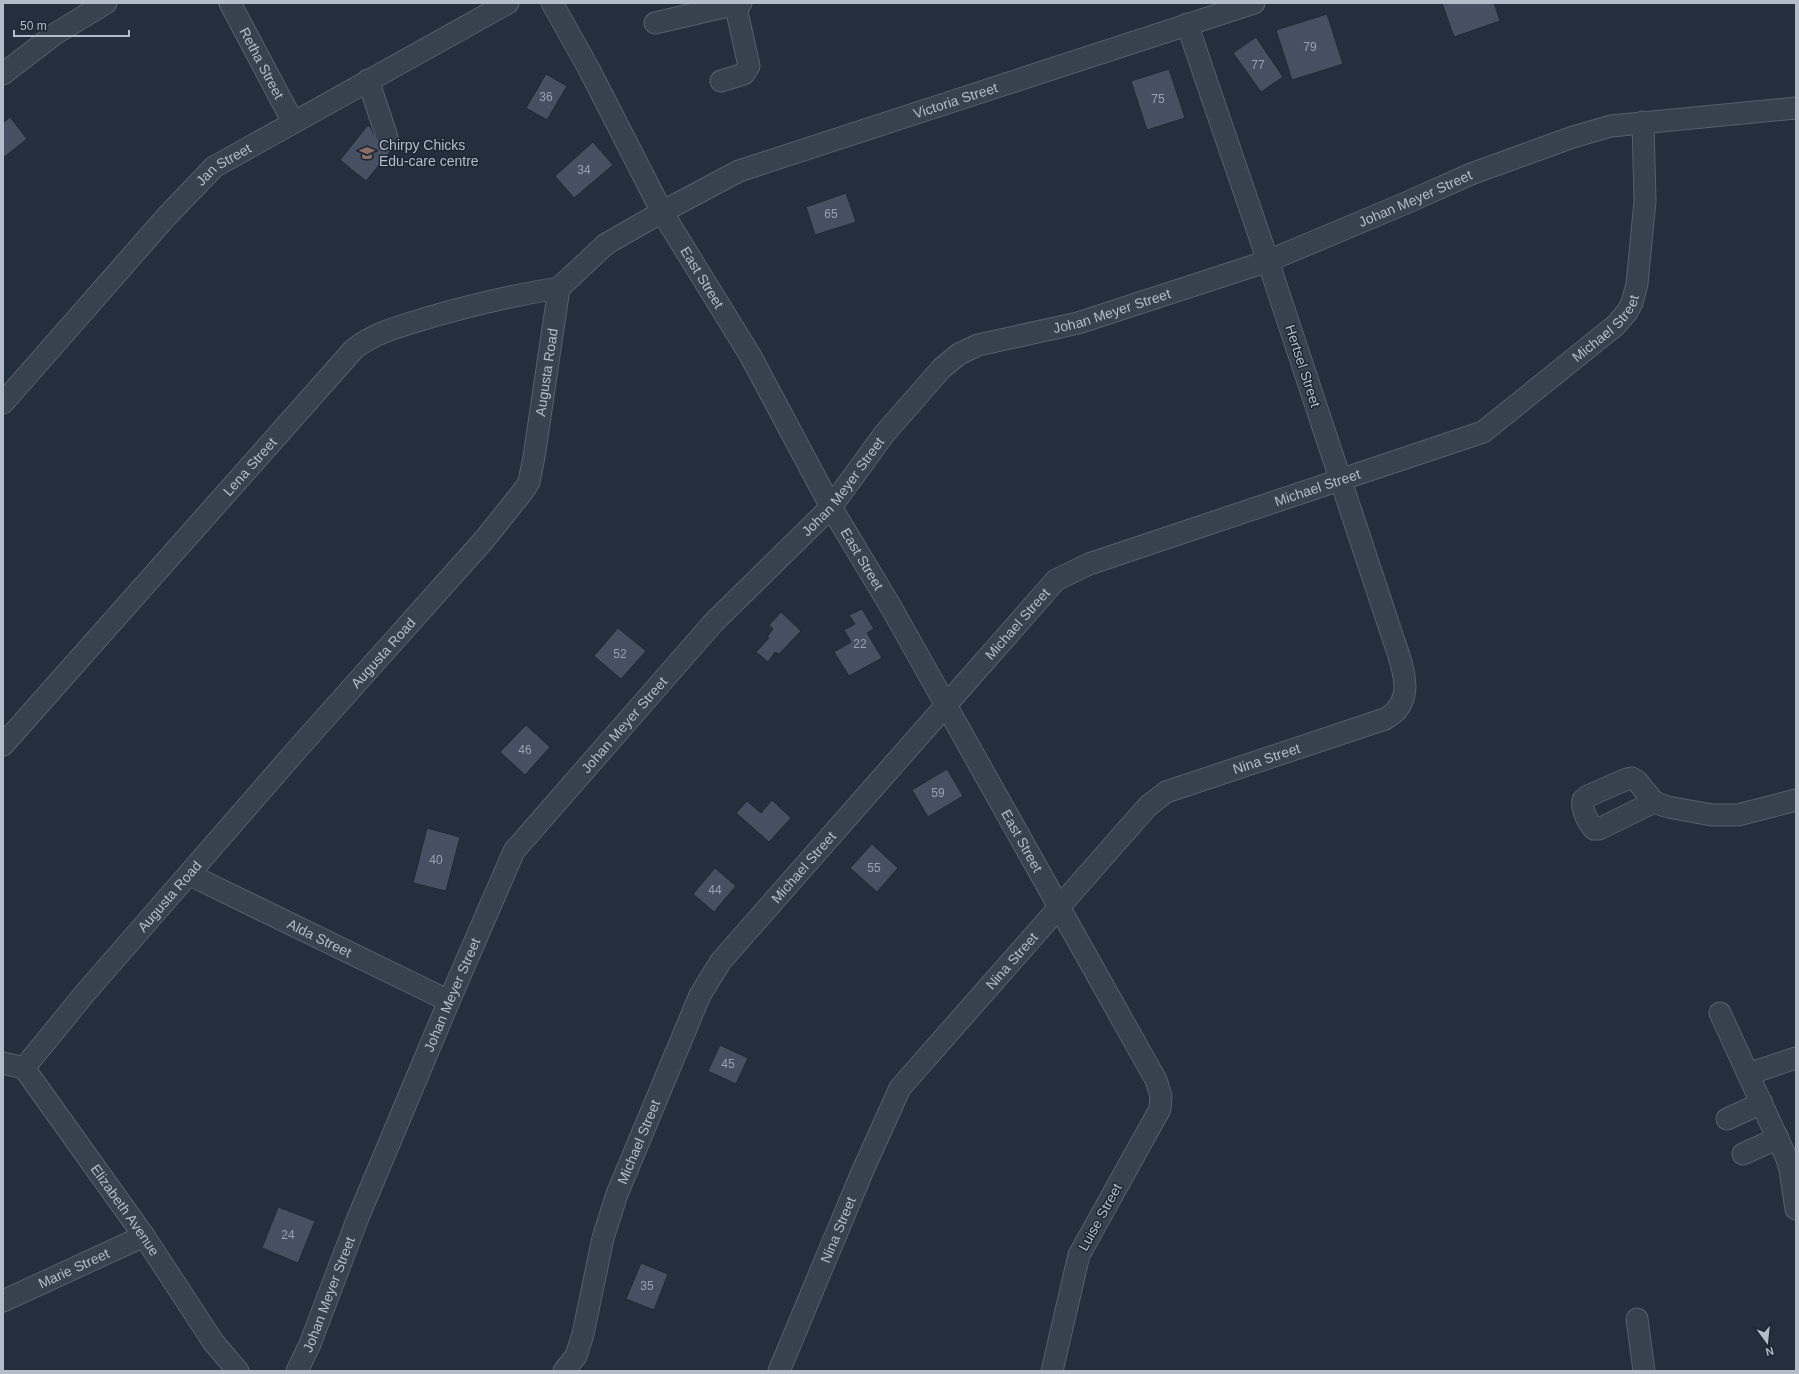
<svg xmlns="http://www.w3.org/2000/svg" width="1799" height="1374" font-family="Helvetica,sans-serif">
<rect width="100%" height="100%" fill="#242f3e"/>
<path fill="#455162" stroke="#1f2835" d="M1442 3H1494L1500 21 1454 37Z
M1327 14 1343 64 1292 80 1276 30Z
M1256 37 1283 77 1261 92 1233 53Z
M1169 69 1185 118 1147 130 1131 81Z
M546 74 567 86 547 120 526 108Z
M10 117 27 139 3 158V123Z
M368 125 371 128 379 146 385 149 394 147 366 181 340 160Z
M593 142 613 165 574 198 555 176Z
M846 193 856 222 815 235 806 207Z
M862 609 874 629 867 633 882 658 849 676 834 652 851 642 844 630 855 624 849 615Z
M781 612 801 631 779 654 775 652 768 662 756 652 769 638 767 637 773 629 769 625Z
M618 628 646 651 621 679 594 656Z
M526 725 550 747 525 775 500 752Z
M947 769 963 796 928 817 912 790Z
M772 800 791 818 769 842 736 813 747 801 761 813Z
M427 828 460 837 446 891 413 883Z
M872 844 898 868 877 892 850 868Z
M715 868 736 886 714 912 693 894Z
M720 1045 748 1058 736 1084 708 1071Z
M278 1207 315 1221 298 1263 262 1248Z
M641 1263 668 1274 654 1310 626 1299Z"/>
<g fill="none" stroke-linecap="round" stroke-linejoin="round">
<defs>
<g id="minor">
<path id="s1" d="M230 3 293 122"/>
<path id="s2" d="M552 3 589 69 662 212 750 355 831 507 891 607 1156 1080 1161 1096 1160 1109 1079 1255 1052 1371"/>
<path d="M655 23 741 3"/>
<path d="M3 74 55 34 106 3"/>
<path d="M368 80 387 137"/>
<path d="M721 81 744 74 749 66 735 3"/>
<path id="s3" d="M3 403 167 216 214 167 508 3"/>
<path id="s4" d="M3 745 354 349C376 332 401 326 427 318 471 305 514 295 559 288"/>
<path d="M1654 802 1599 829H1594C1588 823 1581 809 1583 800L1588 796 1627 779 1632 778 1637 781 1654 802 1668 807 1712 815H1738L1796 800"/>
<path id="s5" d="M190 875 449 1001"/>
<path d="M1720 1013 1787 1159 1790 1170 1796 1209"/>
<path id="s6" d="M3 1063 24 1068 144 1236 214 1343 238 1371"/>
<path id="s7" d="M24 1068 86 992 301 745 484 540 524 490 529 482 534 457 559 288 606 244 662 212 739 171 1254 3"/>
<path d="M1748 1074 1796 1058"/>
<path d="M1727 1119 1762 1103"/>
<path d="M1743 1154 1778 1138"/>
<path id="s8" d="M3 1301 144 1236"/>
<path d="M1637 1319 1644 1371"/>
<path id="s9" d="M297 1371 310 1344 357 1220 449 1001 514 851 714 622 831 507 885 433 942 368 959 354 978 345 1078 323 1268 261 1406 203 1471 174 1573 137 1611 126 1796 108"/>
<path id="s10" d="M564 1371 576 1356 583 1334 603 1238 617 1194 700 995 721 961 1056 580 1089 564 1483 432 1616 325 1627 312 1632 303 1637 284 1645 201 1643 122"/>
<path id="s11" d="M779 1371 863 1170 900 1088 1148 806 1166 792 1385 719C1419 701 1401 663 1392 635L1268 261 1187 24"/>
</g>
</defs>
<use href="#minor" stroke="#565f6c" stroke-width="23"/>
<use href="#minor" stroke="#38414e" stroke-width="21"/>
</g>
<defs>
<symbol id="school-bare" viewBox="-9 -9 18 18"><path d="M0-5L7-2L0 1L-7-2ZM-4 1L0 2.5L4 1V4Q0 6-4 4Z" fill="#8d6e63" stroke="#1d2633" stroke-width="2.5" paint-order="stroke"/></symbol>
</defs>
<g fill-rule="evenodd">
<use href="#school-bare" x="356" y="142" width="22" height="22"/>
</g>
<g text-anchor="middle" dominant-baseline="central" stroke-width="3" stroke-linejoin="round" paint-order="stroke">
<g font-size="12" fill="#98a1af">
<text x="1310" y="47">79</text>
<text x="1258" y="65">77</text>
<text x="546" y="97">36</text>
<text x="1158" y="99">75</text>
<text x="584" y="170">34</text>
<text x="831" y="214">65</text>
<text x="860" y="644">22</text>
<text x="620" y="654">52</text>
<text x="525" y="750">46</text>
<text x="938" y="793">59</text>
<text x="436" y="860">40</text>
<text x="874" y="868">55</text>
<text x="715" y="890">44</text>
<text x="728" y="1064">45</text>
<text x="288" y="1235">24</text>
<text x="647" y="1286">35</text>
</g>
<g font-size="14" fill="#b4bcc9" stroke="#1d2633">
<text stroke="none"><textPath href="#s1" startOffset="68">Retha Street</textPath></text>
<text stroke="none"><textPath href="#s7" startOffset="1414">Victoria Street</textPath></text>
<text stroke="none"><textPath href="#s3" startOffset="326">Jan Street</textPath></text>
<text stroke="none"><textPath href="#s9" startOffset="1715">Johan Meyer Street</textPath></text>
<text stroke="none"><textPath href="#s2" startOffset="313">East Street</textPath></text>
<text stroke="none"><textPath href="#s9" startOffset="1391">Johan Meyer Street</textPath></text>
<text stroke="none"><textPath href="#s10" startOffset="1563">Michael Street</textPath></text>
<text transform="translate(1303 366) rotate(72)">Hertsel Street</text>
<text stroke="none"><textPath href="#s7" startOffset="885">Augusta Road</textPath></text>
<text stroke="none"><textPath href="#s4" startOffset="372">Lena Street</textPath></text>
<text stroke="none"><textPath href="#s9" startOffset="1055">Johan Meyer Street</textPath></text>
<text stroke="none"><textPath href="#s10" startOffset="1227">Michael Street</textPath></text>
<text stroke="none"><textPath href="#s2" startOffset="637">East Street</textPath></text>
<text stroke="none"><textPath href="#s10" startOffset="891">Michael Street</textPath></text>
<text stroke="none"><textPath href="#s7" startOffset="549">Augusta Road</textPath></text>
<text stroke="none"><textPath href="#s9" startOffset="731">Johan Meyer Street</textPath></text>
<text stroke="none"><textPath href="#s11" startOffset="812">Nina Street</textPath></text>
<text stroke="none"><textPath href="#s2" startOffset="961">East Street</textPath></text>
<text stroke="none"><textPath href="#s10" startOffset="567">Michael Street</textPath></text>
<text stroke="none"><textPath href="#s7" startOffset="225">Augusta Road</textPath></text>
<text stroke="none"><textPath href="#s5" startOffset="144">Alda Street</textPath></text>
<text stroke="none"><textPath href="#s11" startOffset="477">Nina Street</textPath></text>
<text stroke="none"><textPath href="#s9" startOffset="407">Johan Meyer Street</textPath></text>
<text stroke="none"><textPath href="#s10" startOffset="243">Michael Street</textPath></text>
<text stroke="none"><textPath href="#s6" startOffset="196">Elizabeth Avenue</textPath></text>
<text transform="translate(1100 1217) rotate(-61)">Luise Street</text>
<text stroke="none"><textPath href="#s11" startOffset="153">Nina Street</textPath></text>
<text stroke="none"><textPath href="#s8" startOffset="78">Marie Street</textPath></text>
<text stroke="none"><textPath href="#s9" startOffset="83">Johan Meyer Street</textPath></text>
</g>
<g font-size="14" fill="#b4bcc9" stroke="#1d2633" text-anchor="start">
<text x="379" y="145">Chirpy Chicks<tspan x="379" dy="16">Edu-care centre</tspan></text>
</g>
</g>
<rect width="1799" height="1374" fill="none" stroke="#b4bcc9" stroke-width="8"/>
<g transform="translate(1767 1342) rotate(165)" stroke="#1d2633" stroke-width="3" paint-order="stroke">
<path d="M0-3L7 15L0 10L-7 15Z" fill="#b4bcc9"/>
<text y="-6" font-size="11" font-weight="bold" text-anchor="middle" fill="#b4bcc9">N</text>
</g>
<path d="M14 30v6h115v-6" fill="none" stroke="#b4bcc9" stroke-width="2"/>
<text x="20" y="30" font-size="12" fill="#b4bcc9" stroke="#1d2633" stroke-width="3" paint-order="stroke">50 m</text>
</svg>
